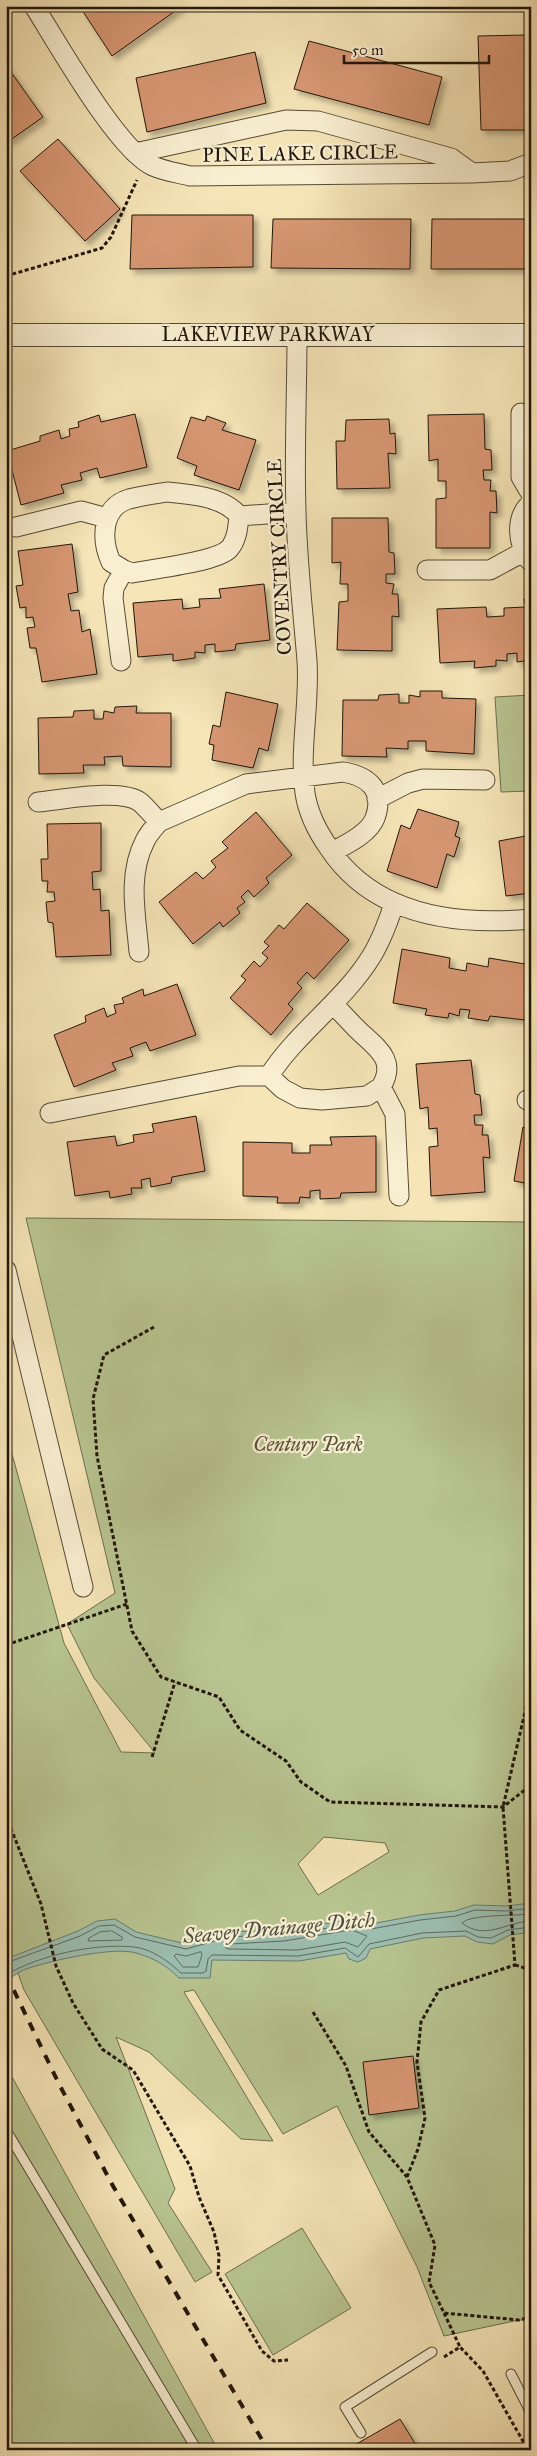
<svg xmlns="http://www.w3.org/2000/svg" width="537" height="2456" font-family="'IM FELL Great Primer',serif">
<defs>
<filter id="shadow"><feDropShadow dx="4.5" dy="4.5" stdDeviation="2.5" flood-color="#0004"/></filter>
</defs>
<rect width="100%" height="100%" fill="#f5e5b7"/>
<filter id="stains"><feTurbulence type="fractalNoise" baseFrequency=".004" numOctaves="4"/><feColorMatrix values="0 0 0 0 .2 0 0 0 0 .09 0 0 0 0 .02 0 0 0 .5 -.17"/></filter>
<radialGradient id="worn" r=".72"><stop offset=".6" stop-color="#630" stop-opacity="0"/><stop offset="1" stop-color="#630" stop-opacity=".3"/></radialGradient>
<path fill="#b8c591" stroke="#6c6e4e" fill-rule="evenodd" d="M531 695V791L501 792 495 697Z
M26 1218 531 1222V2320H519L444 2336 417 2267 337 2106 283 2134 194 1990 184 1992 273 2141 241 2139 149 2052 116 2037 175 2189 168 2203 212 2272 195 2282 24 1990 6 1940V1432L64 1643 121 1752 155 1753 94 1678 67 1624 115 1593ZM324 1837 385 1843 389 1852 318 1895 298 1864Z
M6 2066 218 2450H6Z
M302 2228 351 2308 273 2355 225 2274Z"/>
<path fill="#9cbfb1" stroke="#6b7b6e" d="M531 1903V1932L510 1935 493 1944 477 1942 465 1936 423 1938 370 1949 366 1958 358 1962 349 1959 346 1953 299 1961 212 1960 210 1978H179C166 1965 154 1958 136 1953 114 1946 49 1961 26 1969 19 1971 13 1977 6 1981V1959L78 1931 97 1921 115 1919 136 1932 186 1944 228 1932 282 1930 336 1922 353 1918 371 1924 419 1915 455 1911 474 1905 506 1906Z"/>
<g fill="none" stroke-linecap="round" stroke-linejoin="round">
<path stroke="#5e6a5e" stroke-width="1" d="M531 1914C516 1916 470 1914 462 1923 485 1941 506 1922 531 1921
M352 1930 367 1936 358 1947 345 1942 298 1950 228 1949 225 1947 230 1944 284 1941Z
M112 1931 122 1937V1940L88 1941 89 1938 100 1932Z
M201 1952 202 1955 198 1967H183L174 1956 176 1954 186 1956Z
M6 1963 80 1936 99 1926 114 1925 135 1937 186 1949 229 1937 283 1934 337 1927 352 1923 371 1929 420 1920 456 1916 475 1910 506 1911 531 1908
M6 1975C39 1955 95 1943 134 1947 152 1949 168 1961 181 1973H203L206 1971 208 1959 212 1955 298 1956 345 1948 358 1957 369 1944 422 1933 466 1931 478 1937 491 1938 508 1930 531 1927"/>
</g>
<path fill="#d79773" stroke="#21160a" filter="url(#shadow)" d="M88 6H182L112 56 82 10Z
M527 35 530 130H481L478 36Z
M309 41 442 77 429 125 294 89Z
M255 52 266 103 147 132 136 78Z
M6 65 43 117 6 143Z
M58 139 120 209 85 241 20 171Z
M132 215H253V267L130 269Z
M273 219H411L410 269 271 268Z
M432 219H531V269H431Z
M135 414 147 467 100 478 97 468 80 473 82 480 61 485 64 493 21 505 7 451 40 441V436L59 430 61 439 70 436 69 429 79 427 78 422 99 415 101 422Z
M484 414 485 449 491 450 492 470H483L484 480H491L490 491H496L497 513 490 512V548H436V499L446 498V481H438V459L429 461 428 415Z
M207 416 226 423 222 430 256 440 239 490 194 475 197 466 177 458 191 417 205 421Z
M389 419 390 434 395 433 396 454 388 453 390 488 337 489 336 441H345L346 420Z
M332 518H388L389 552 394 553 395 574H386V583L394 584 392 594H398L399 617 392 616V651L337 650 339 602 348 601V584H340L341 562 332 563Z
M72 544 78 592 68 594 71 611 79 610 82 632 90 629 97 674 42 682 36 648H30L27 628 35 627 33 617 26 618V607L20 608 16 586 23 585 18 551Z
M264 584 270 640 236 644 235 650 215 652V644L205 645V653L195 652V658L173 661V654L138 657 133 603 182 599 183 609 200 607 199 599 221 598 219 589Z
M531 598V660L517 662V653L507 654V661L496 660V666L474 668 475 661 440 663 437 609 486 607 487 617 504 616V608L526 607 524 599Z
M420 691H442V698L476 699 474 754 426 751V741H408V749L386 748 387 757 342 756 343 700H378L379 695 399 694V703H409V695L420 697Z
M226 692 278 704 268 751 259 748 253 768 212 760 214 745 209 744 213 725 220 727Z
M137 706 136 713H171V767L123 766 122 756 104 757 105 765H83L84 773 39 774 38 718 73 717 74 711 94 710V719H103L104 711 114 713 115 707Z
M418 809 459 822 455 836 460 838 454 857 447 854 437 888 387 871 401 825 410 829Z
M256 812 292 855 266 878 269 883 254 897 248 890 241 897 245 902 237 908 240 913 223 927 220 922 193 944 159 902 196 872 203 879 216 867 211 861 228 848 222 842Z
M101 823V871L92 872 93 890 100 889 101 911 109 910 111 955 56 957 53 923 48 922 46 902 55 901 54 892H47L48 881H42L41 859H48L47 824Z
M531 835V893L506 896 499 841Z
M307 903 349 940 314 979 307 972 297 983 302 988 288 1004 293 1009 271 1035 230 998 246 980 241 976 254 961 260 967 268 958 262 953 269 946 264 942 279 925 284 929Z
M402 949 450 958 449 968 466 971 467 963 488 967 489 958 531 965V981L525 1020 490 1016 488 1021 468 1018 470 1010 460 1009 459 1016 449 1013 448 1018 425 1015 427 1009 393 1003Z
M177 984 196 1035 150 1051 146 1042 130 1048 133 1056 112 1063 116 1070 74 1087 54 1035 86 1022 85 1016 104 1008 107 1017 116 1013 114 1005 124 1003 122 998 143 989 144 996Z
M471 1060 475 1094 480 1095 482 1115H474L475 1125H483L482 1135H488L490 1158 483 1157 485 1192 431 1196 429 1147 438 1146 437 1128 429 1129 428 1107 420 1109 416 1064Z
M196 1116 205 1171 172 1177 171 1183 151 1187 150 1178 141 1180 142 1188H131L132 1194 110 1198 109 1191 75 1196 67 1142 115 1136 117 1146 134 1142 133 1135 154 1132 152 1124Z
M523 1127 531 1129V1184L514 1181Z
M376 1136V1192L341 1193 340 1198 320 1199V1190L310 1191V1198L300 1197 299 1203H277L278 1197 243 1196V1142L292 1143V1153H310V1145H332L330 1137Z
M413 2056 419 2108 369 2115 363 2062Z
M400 2419 419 2450H346Z"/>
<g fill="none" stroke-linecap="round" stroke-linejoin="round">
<defs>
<path id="service" d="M6 2130 197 2450
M511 2374 531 2413
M361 2433 345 2407 432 2352"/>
<path id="minor" d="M34 6C57 42 118 151 153 166 164 171 178 173 190 176L472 173 510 171 531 163
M135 153 286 120 318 121 451 158 472 173
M297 334C297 393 294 452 296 511 297 561 303 611 307 661 310 705 299 749 305 793 308 813 317 831 329 848 374 916 455 926 531 919
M521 413V477L531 494
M167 492C190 494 225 497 239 516 238 527 237 540 229 549 216 562 153 569 132 573L124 570 111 562C101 540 101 507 129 499 141 496 155 494 167 492Z
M239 516 296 512
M16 527 81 511 107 518
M530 561C518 545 514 518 531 503
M427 570H490L523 552
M121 661 113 598 114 588 124 570
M377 799 408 783 423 779 485 780
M38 802C62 800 120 788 140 802 147 808 153 816 159 822 154 828 148 834 145 841 127 875 136 916 139 952
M159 822 246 784 343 772C368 776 385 790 375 818 369 834 345 845 332 852
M333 1004C341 1012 349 1021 357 1029 375 1047 398 1059 381 1087L395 1114 399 1196
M269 1076C297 1032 343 1002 371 957 381 941 388 922 394 904
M527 1100H531
M50 1113 239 1076H269L283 1089 300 1098 322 1100 367 1096 381 1087
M6 1270 83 1587"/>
<path id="tertiary" d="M6 335H531"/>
</defs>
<use href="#service" stroke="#564a35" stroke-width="11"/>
<use href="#minor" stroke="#564a35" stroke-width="21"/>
<use href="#tertiary" stroke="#564a35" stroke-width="24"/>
<path stroke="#21160a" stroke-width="3" stroke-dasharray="4 2.5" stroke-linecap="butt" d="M6 276 102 248 111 237 137 180
M154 1327 104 1355 93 1399 97 1456 132 1631 161 1677 219 1697 240 1730 286 1761 301 1782 330 1802 503 1807 531 1785
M6 1645 127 1604
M152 1757 175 1682
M6 1816 41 1904 56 1966 73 2003 102 2049 133 2070 190 2166 199 2197 214 2232 219 2256 218 2275 262 2351 274 2361 288 2360
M515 1965 531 1970
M313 2012 346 2066 369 2132 407 2177 435 2245 429 2282 444 2313 519 2320 531 2317
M407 2177 418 2149 425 2118 417 2062 421 2022 439 1990 515 1965 503 1807 531 1686
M444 2313 460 2347
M444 2357 460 2347 483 2371 528 2450"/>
<use href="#service" stroke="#f8eed0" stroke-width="9"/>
<use href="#minor" stroke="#f8eed0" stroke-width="19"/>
<use href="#tertiary" stroke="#f8eed0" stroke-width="22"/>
<path stroke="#21160a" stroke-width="4" stroke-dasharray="9 9" stroke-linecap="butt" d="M6 1974 59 2084 113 2186 268 2450"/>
</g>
<g text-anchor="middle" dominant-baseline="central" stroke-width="4.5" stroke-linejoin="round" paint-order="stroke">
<g font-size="20" fill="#21160a" stroke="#f8eed0">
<text transform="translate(300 153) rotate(-1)">PINE LAKE CIRCLE</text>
<text x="268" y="334">LAKEVIEW PARKWAY</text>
<text transform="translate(279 557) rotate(-93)">COVENTRY CIRCLE</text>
</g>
<g font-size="20" font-style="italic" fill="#565339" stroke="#f8eed0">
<text x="308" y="1444">Century Park</text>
</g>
<g font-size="21" font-style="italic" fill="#4c5144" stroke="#f8eed0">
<text transform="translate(279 1928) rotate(-5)">Seavey Drainage Ditch</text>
</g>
</g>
<rect width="537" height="2456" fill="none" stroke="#f5e5b7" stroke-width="25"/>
<rect x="8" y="8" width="522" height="2441" fill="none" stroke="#21160a" stroke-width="2.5"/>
<rect x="12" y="12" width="512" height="2431" fill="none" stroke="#21160a"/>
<path d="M344 55v8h145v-8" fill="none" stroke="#21160a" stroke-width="2.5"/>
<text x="352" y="55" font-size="15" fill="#21160a" stroke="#f8eed0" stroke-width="4" paint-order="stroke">50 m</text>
<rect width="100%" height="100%" filter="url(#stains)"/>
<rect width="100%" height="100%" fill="url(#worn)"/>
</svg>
